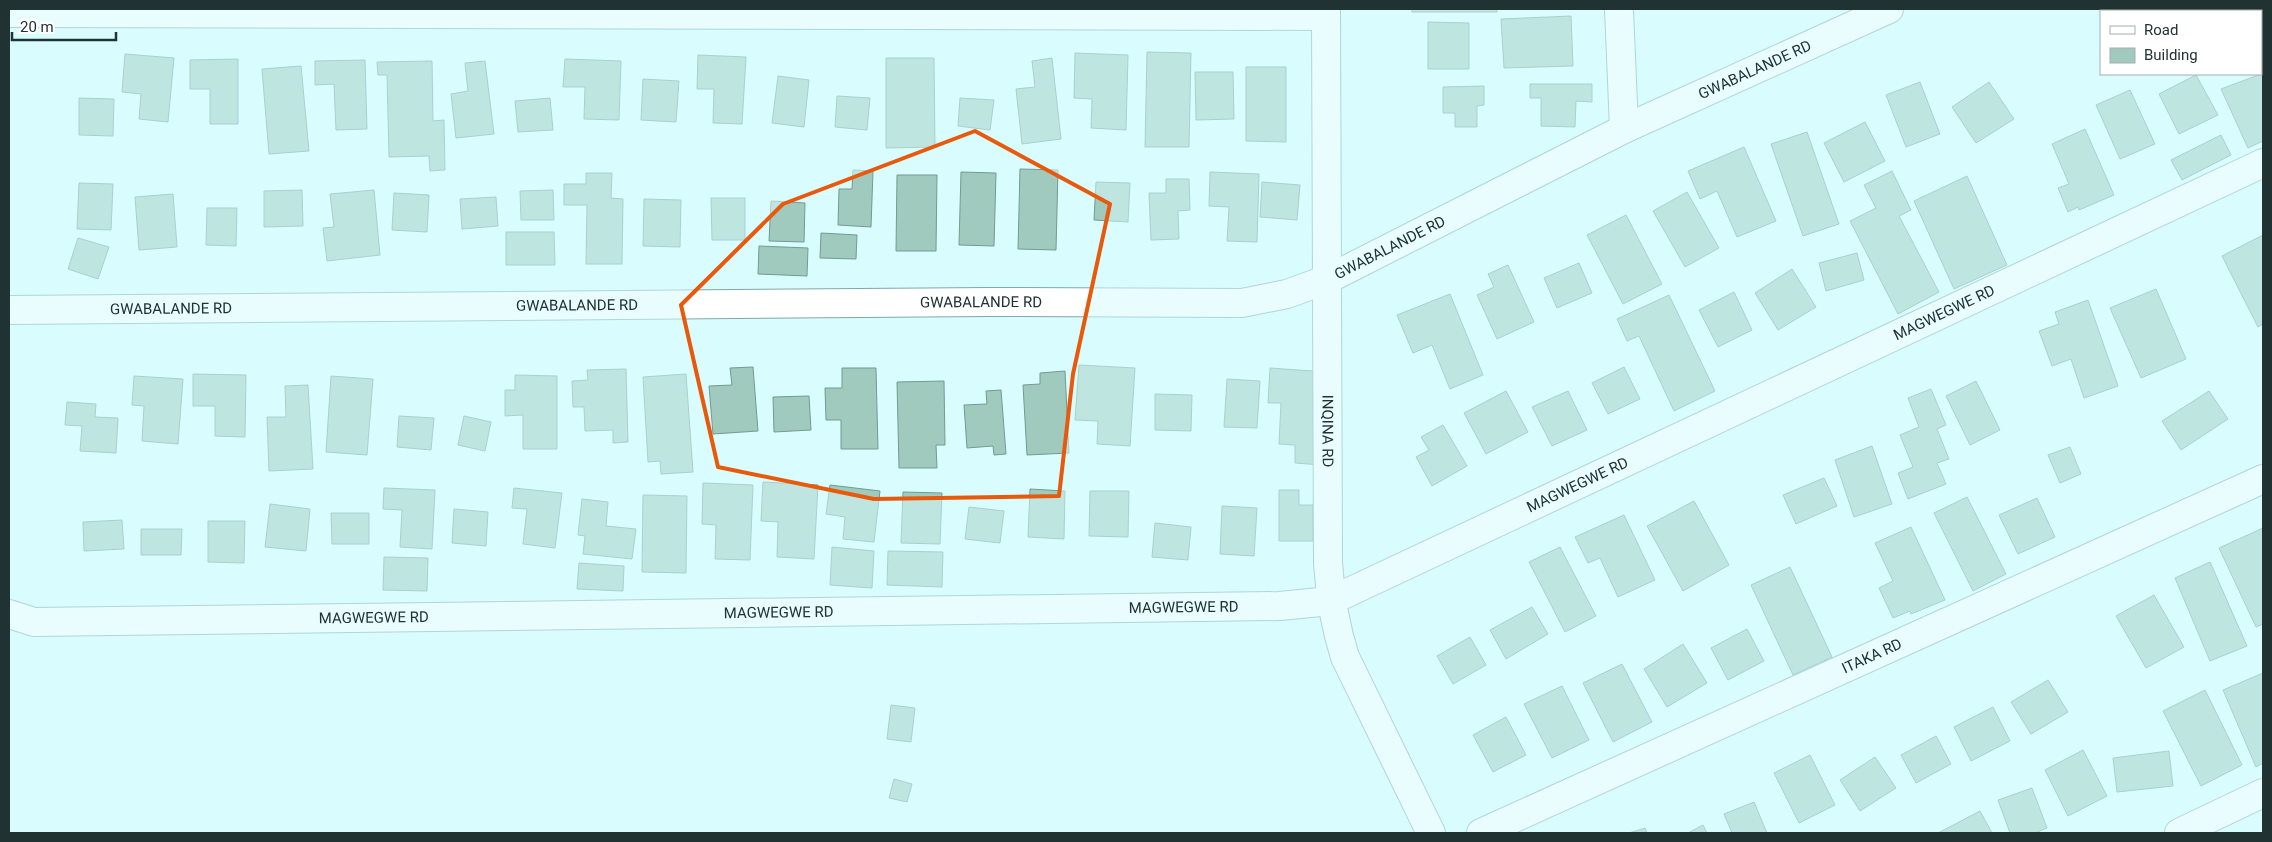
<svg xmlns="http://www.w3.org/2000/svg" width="2272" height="842" font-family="Roboto,sans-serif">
<rect width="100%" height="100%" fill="#d9fcfe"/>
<path fill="#a1cabf" stroke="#739b90" d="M1412 9H1497V12H1412Z
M2117 9H2174L2176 11H2118Z
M2190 9H2220L2216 11H2191Z
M1571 16 1573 66 1504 68 1501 19Z
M1428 22 1469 23V69H1428Z
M1147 52 1191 53 1189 147H1145Z
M1075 53 1128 55 1126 130 1091 128 1092 99 1074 98Z
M125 54 174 58 168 122 139 119 141 94 122 92Z
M698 55 746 57 742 124 713 123 714 89H697Z
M886 58H934L935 147 886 148Z
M1052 58 1061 139 1022 144 1016 89 1035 87 1032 61Z
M238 59V124H210V89H190V60Z
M565 59 621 61 619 120 584 119 585 87H563Z
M365 60 367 129 336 130 334 84 315 85V61Z
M432 61 433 121 444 120 445 170 430 171 429 156 389 157 387 75H378L377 62Z
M485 61 494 134 456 138 451 94 468 91 465 63Z
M301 66 309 151 269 154 262 69Z
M1246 67H1286V142L1246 141Z
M2263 71V141L2248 148 2221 89 2261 74Z
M1195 72H1233L1234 119 1196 120Z
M2196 75 2218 115 2179 134 2159 94Z
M778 76 809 80 804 127 772 123Z
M643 79 679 81 676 122 641 120Z
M1920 82 1940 134 1906 147 1886 95Z
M1989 82 2014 119 1976 143 1952 107Z
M1530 84H1592V102L1576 101 1575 127 1541 126V98H1530Z
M1484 86V105L1477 106V127H1455V113H1443V87Z
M2130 90 2155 144 2120 159 2096 105Z
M837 96 870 98 867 130 835 127Z
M79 98 114 99 113 136 79 135Z
M550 98 553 130 518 132 515 101Z
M960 98 994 100 990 130 958 126Z
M1865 122 1885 161 1844 182 1824 143Z
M2085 129 2114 195 2079 210 2078 207 2068 212 2058 188 2069 184 2052 144Z
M1807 132 1839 224 1803 236 1771 144Z
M2221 135 2231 155 2182 180 2171 160Z
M1744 147 1776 221 1737 237 1717 191 1700 199 1688 171Z
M1020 169 1058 170 1056 250 1018 249Z
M853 170 873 171 871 227 838 225 839 189H852Z
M1892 171 1911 210 1899 216 1939 292 1898 314 1850 221 1876 208 1864 185Z
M961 172 996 173 994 246 959 245Z
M1210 172 1259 174 1257 242 1227 241 1229 207 1209 206Z
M586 173H612L611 198 623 199 622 264H586L587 205H564V184H586Z
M897 175H937L936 251H896Z
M1967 176 2007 265 1954 289 1914 201Z
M1166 179H1189L1190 210 1178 211 1179 239 1151 240 1149 193H1166Z
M1096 182 1130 183 1128 222 1094 220Z
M1262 182 1300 185 1297 220 1260 217Z
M79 183 113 184 111 230 77 229Z
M302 190 303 226 264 227V191Z
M374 190 380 255 327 261 323 228 334 227 330 194Z
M553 190 554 220H521L520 191Z
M1687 192 1719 248 1685 267 1653 211Z
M394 193 429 195 427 232 392 230Z
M173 194 177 247 139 250 135 197Z
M496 197 498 226 462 229 460 199Z
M711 198H745V240H712Z
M644 199 681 200 680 247 643 246Z
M771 201 805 203 804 242 769 241Z
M207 208H237L236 246 206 245Z
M1626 215 1662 284 1623 304 1587 235Z
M506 232H554L555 265H506Z
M821 233 857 235 856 259 820 258Z
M2263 235V324L2258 327 2222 256Z
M78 238 109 247 98 279 68 269Z
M759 246 808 248 807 276 758 274Z
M1857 253 1864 280 1826 291 1819 263Z
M1579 263 1592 293 1557 308 1544 278Z
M1508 265 1534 322 1497 339 1477 295 1494 287 1488 274Z
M1792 269 1816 307 1778 330 1755 293Z
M2156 289 2186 359 2141 378 2110 308Z
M1734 292 1752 330 1718 347 1699 310Z
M1450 294 1483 375 1450 389 1432 345 1413 353 1397 315Z
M1669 295 1715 391 1674 411 1639 336 1627 341 1617 319Z
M2088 300 2118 386 2084 398 2071 359 2052 366 2039 331 2059 324 2055 312Z
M1079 365 1135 368 1130 446 1097 444 1098 421 1075 420Z
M753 367 758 431 713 434 709 386 732 385 730 368Z
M1624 367 1640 399 1608 414 1592 383Z
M842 368H876L878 449H841V420H826L825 388H842Z
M1270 368 1327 372 1321 465 1295 463V445L1279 444 1281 403H1268Z
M626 369 628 442 613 443V430L585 431 584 407H573L572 381 588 380 587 370Z
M1065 371 1069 453 1027 455 1023 385 1040 384V373Z
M193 374 246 375 245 437 215 436V406H193Z
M686 374 693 472 661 474 660 461 648 462 643 377Z
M515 375 557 376V449H523V415L505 416V390H515Z
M134 376 183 379 178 444 142 441 144 406 132 405Z
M331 376 373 379 367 455 326 452Z
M1227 379 1260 381 1257 428 1224 427Z
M944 381 945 445H936L937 468H899L897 382Z
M1976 381 2000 430 1970 445 1946 396Z
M308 385 313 469 269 471 267 417H286L285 386Z
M1931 389 1946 425 1937 429 1949 459 1937 463 1946 484 1908 499 1898 473 1913 467 1900 435 1919 427 1908 398Z
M1001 390 1006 454 994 455 993 446 967 448 964 405 987 404 986 391Z
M1506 391 1528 432 1486 454 1464 413Z
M1568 391 1587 430 1552 446 1532 407Z
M2209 391 2228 419 2181 450 2162 421Z
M1155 394 1192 395 1191 431 1155 430Z
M809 396 811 430 774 432 773 397Z
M67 402 96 404 95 417 118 418 116 453 80 451 82 426 65 425Z
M399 416 434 418 431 450 397 447Z
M464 416 491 422 485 451 458 445Z
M1443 425 1467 466 1432 486 1416 457 1429 450 1421 437Z
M1872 446 1892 504 1854 517 1835 460Z
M2070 447 2081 474 2060 483 2048 455Z
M1824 478 1837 506 1796 524 1783 495Z
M763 482 818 485 814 559 777 557 778 522 761 521Z
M703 483 753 485 750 560 715 559 716 525 702 524Z
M830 485 880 491 874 542 843 539 845 517 826 514Z
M384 488 435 490 432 549 400 547 402 510 383 509Z
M514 488 562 493 555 548 523 544 527 509 512 508Z
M1030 489 1065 491 1064 539 1028 537Z
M1279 490H1299V505H1313V541H1279Z
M1090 491H1129L1128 537 1089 536Z
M903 492 942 493 940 544 901 543Z
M643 495 687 496 686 573 642 572Z
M1967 497 2006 574 1973 591 1934 513Z
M2037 498 2055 537 2018 554 1999 515Z
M582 499 608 502 606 526 636 529 632 559 583 554 585 536 578 535Z
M1694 501 1729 565 1683 591 1647 526Z
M270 504 310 509 306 551 265 547Z
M1222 506 1257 508 1254 556 1220 554Z
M969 507 1004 511 1000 543 965 539Z
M454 509 488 512 486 546 452 543Z
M331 513H369V544H332Z
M1624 515 1655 580 1618 597 1600 558 1588 563 1575 537Z
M122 520 124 549 84 551 83 522Z
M208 521H245L244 563 208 562Z
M1155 523 1191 527 1188 560 1152 557Z
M1911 527 1945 600 1911 614 1910 611 1893 618 1879 588 1893 581 1875 543Z
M2263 528V624L2256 627 2219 548Z
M141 529H182L181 555H141Z
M832 547 874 551 872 588 830 585Z
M1560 547 1596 616 1565 632 1529 562Z
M888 551 943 552 942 587 887 585Z
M384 557 428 558 427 591 383 590Z
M2210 562 2247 646 2210 661 2175 578Z
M579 563 624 566 623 591 577 589Z
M1790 567 1832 657 1793 675 1751 585Z
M2154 595 2184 647 2146 668 2116 616Z
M1532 607 1548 634 1506 659 1490 630Z
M1747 629 1764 661 1728 680 1711 648Z
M1470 637 1486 665 1453 684 1437 656Z
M1683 644 1707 683 1667 707 1644 669Z
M1622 664 1652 722 1613 742 1583 683Z
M2263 673V763L2256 767 2223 690Z
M2048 680 2068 712 2031 734 2011 702Z
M1562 686 1589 740 1552 758 1524 704Z
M2205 690 2242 765 2201 786 2163 711Z
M891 705 915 708 911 742 887 739Z
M1993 707 2010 741 1971 761 1954 727Z
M1506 717 1526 755 1493 772 1473 735Z
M1936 736 1951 764 1916 783 1901 755Z
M2083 750 2107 796 2068 816 2045 770Z
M2169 751 2173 786 2117 792 2113 758Z
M1810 755 1835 805 1799 823 1774 773Z
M1875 757 1896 788 1860 811 1840 780Z
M894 779 912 784 907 802 889 798Z
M2032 788 2047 828 2035 833H2010L1998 800Z
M1754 802 1767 833H1732L1724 814Z
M1980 811 1992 833H1938Z
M1703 825 1707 833H1688Z
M1645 828 1647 833H1629Z"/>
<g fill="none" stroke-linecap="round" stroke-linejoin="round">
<defs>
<g id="minor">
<path id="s1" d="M1326 9 1328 563C1330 596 1335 626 1345 657L1431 833"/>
<path d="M1619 9 1624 129"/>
<path d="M9 13 1326 16"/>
<path id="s2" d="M9 310 989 302 1242 303 1287 294 1328 279 1624 129 1889 9"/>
<path id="s3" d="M9 614 34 622 1280 606 1330 601 2263 163"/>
<path id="s4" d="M1481 833 2263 479"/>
<path d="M2179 833 2263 793"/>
</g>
</defs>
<use href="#minor" stroke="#7ea8ab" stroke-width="30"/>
<use href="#minor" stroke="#fff" stroke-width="28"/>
</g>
<path d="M0 0H2272V842H0ZM975 131 1110 204 1073 374 1059 496 874 499 718 467 681 305 783 204Z" fill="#d9fcfe" fill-opacity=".55" fill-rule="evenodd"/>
<path fill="none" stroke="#e8590c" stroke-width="4" stroke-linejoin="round" d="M975 131 1110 204 1073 374 1059 496 874 499 718 467 681 305 783 204Z"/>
<g text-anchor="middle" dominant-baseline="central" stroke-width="4" stroke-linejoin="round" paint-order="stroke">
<g font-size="15" fill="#213233" stroke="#fff">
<text stroke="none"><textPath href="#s2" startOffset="1798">GWABALANDE RD</textPath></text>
<text stroke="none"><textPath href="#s2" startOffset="1392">GWABALANDE RD</textPath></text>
<text stroke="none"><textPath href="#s2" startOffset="972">GWABALANDE RD</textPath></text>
<text stroke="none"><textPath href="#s2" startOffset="568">GWABALANDE RD</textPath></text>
<text stroke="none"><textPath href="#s2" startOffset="162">GWABALANDE RD</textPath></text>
<text stroke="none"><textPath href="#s3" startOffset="2001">MAGWEGWE RD</textPath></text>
<text stroke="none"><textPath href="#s1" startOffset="422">INQINA RD</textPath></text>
<text stroke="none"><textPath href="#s3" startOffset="1596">MAGWEGWE RD</textPath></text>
<text stroke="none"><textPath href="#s3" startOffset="1176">MAGWEGWE RD</textPath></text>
<text stroke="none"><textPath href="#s3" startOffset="771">MAGWEGWE RD</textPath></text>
<text stroke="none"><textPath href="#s3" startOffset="366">MAGWEGWE RD</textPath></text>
<text stroke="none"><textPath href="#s4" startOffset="429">ITAKA RD</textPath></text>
</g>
</g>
<rect width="2272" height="842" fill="none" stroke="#213233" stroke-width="20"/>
<rect x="2100" y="10" width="162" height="65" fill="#ffffff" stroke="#a6adad"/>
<rect x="2110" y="26" width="25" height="8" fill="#ffffff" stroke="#a6adad"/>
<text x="2144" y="35" font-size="15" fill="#213233">Road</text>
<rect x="2110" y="48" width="25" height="15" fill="#a1cabf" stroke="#a6adad"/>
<text x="2144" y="60" font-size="15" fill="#213233">Building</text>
<path d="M12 32v8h104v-8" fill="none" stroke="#213233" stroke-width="2.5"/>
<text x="20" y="32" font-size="15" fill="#213233" stroke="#ffffff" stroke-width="4" paint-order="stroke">20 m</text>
</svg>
